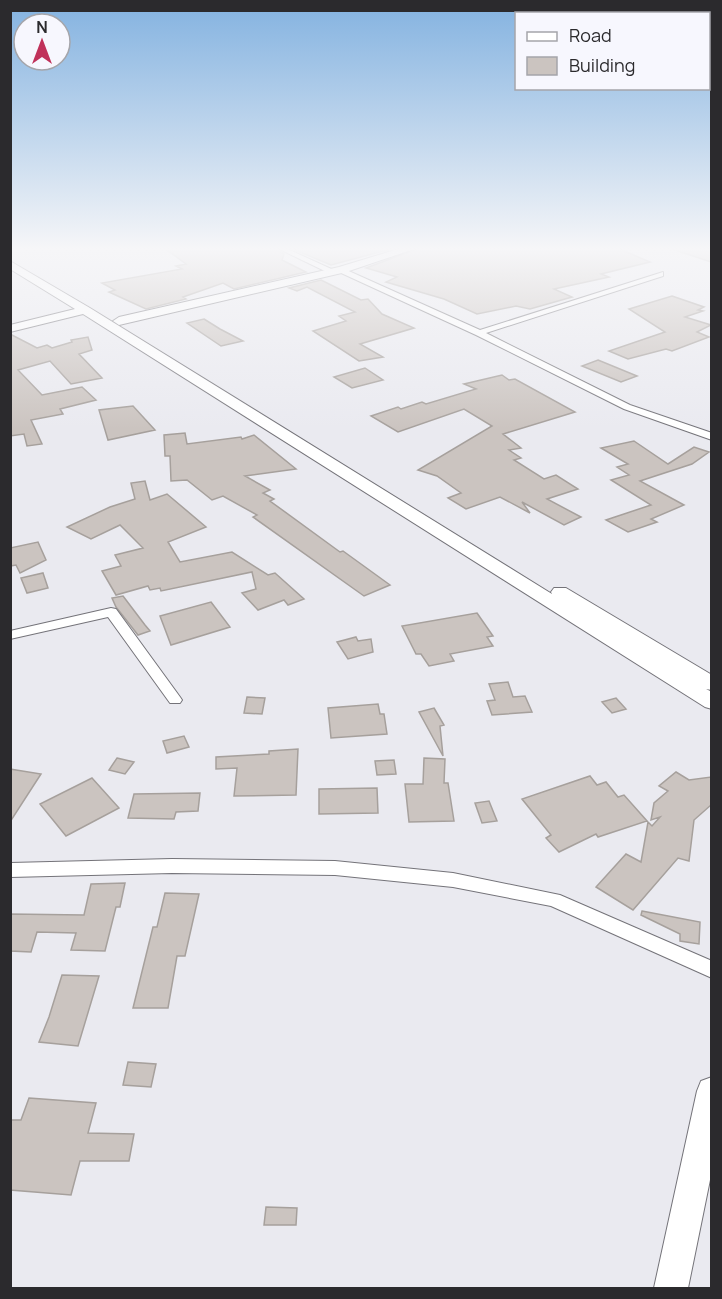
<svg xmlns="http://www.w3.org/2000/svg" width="722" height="1299" font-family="Manrope,sans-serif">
<rect width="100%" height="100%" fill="#eaeaf0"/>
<path fill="#cbc4c0" stroke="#a6a09c" stroke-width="1.5" d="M163 247H273L284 254 282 260 306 272 234 289 223 283 183 297 186 299 146 309 109 292 115 290 102 283 182 269 176 266 186 264Z
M288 247H398L331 265Z
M422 247H615L650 262 601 274 609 277 554 289 572 297 530 309 516 306 477 314 444 299 386 282 397 277 366 268Z
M673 247H711V262L672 249Z
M321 280 361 300 368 299 382 314 414 328 360 344 383 357 359 361 313 331 346 321 339 316 355 312 307 287 297 291 289 288Z
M672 296 704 307 698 310 703 311 685 317 711 325 697 332 709 337 672 351 666 349 628 359 609 351 665 332 629 309Z
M204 319 220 329 243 341 221 346 187 323Z
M10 334 37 348 47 345 52 348 72 342 71 340 88 337 92 350 79 354 102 378 71 384 50 361 18 370 42 395 82 387 96 400 60 409 63 414 31 420 42 444 27 446 24 434 10 436Z
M598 360 637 376 621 382 582 366Z
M365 368 383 380 352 388 334 377Z
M502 375 509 380 515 379 575 412 503 434 521 448 509 450 521 458 514 460 544 479 556 475 578 489 547 499 581 517 564 525 522 502 530 513 500 497 466 509 448 498 461 493 437 476 418 470 492 426 464 409 398 432 371 416 398 407 401 409 422 402 426 404 476 389 464 384Z
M133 406 155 430 108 440 99 410Z
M185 433 187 444 241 437 242 439 254 435 296 469 245 476 270 490 263 493 274 499 270 501 340 552 343 551 390 585 364 596 253 517 257 515 223 496 212 500 187 480 171 481 170 456H165L164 435Z
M634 441 668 464 694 447 709 452 692 464 640 481 684 505 651 519 657 522 628 532 606 520 651 505 611 480 629 475 617 467 628 464 601 448Z
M145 481 150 500 167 494 206 527 168 542 180 562 232 552 268 575 275 573 304 599 288 605 284 600 258 610 242 593 256 589 252 572 161 591 160 588 150 590 148 586 116 595 102 571 121 566 115 555 143 548 120 525 91 539 67 527 110 507 135 499 131 483Z
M38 542 46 560 20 573 16 565 10 566V548Z
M43 573 48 588 27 593 21 578Z
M123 596 145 625 150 631 138 635 116 607 112 598Z
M211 602 230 627 171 645 160 616Z
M477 613 493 636 487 637 493 646 450 654 454 661 429 666 421 654H416L402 626Z
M356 637 358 641 371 639 373 652 348 659 337 642Z
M508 682 513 697 525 696 532 712 492 715 487 701 495 700 489 684Z
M247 697 265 698 262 714 244 713Z
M616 698 626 709 612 713 602 702Z
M378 704 380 714H384L387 734 331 738 328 708Z
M434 708 444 725 440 726 443 756 419 712Z
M184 736 189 747 167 753 163 741Z
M298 749 296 795 234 796 237 768 216 769V757L269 754V751Z
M117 758 134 762 125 774 109 770Z
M424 758 445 759 444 783H448L454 821 409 822 405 784H423Z
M394 760 396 774 377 775 375 761Z
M10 769 41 774 10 822Z
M676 772 689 780 711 777V805L694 820 689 861 678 858 633 910 596 887 626 854 641 862 648 822 652 826 660 817 651 820 654 803 668 791 659 786Z
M590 776 597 785 606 782 618 797 624 795 647 821 598 837 596 834 559 852 546 838 551 835 522 799Z
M92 778 119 808 66 836 40 804Z
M377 788 378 813 319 814V789Z
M200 793 198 811 176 812 174 819 128 818 134 794Z
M489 801 497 821 482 823 475 803Z
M125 883 120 907H116L105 951 71 950 76 933 37 932 31 952 10 951V914L84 915 91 884Z
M165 893 199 894 185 956H177L168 1008H133L153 927H157Z
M642 911 700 922 699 944 680 941V934L641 915Z
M62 975 99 976 78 1046 39 1042 49 1017Z
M128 1062 156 1064 151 1087 123 1085Z
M29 1098 96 1103 88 1133 134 1134 129 1161H80L71 1195 10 1190V1120H21Z
M266 1207 297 1208 296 1225H264Z"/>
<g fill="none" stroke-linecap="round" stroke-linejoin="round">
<defs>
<path id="street" d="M275 247H283L338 272 331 274Z
M342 268 480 330 663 272V276L486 333 630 405 712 433V440L624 409 476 335 339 272 338 270Z
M111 608 116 609 180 697 182 700 180 703H170L108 617 10 639V631Z
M172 859 335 861 453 873 560 895 712 961V978L551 906 453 887 335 875 172 873 10 877V863Z"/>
<path id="secondary" d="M405 247H420L346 272 119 325 113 321 119 317 339 267Z
M10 261 90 308 552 594 551 592 554 588H566L712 675V690L706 689 712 692V709L705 707 83 314 10 332V325L75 309 10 269Z
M712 1077V1170L688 1288H654L697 1091 701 1081Z"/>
</defs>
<use href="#street" stroke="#747379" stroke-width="2"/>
<use href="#secondary" stroke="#747379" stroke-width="2"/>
<use href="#street" fill="#fff" fill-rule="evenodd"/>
<use href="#secondary" fill="#fff" fill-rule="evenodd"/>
</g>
<linearGradient id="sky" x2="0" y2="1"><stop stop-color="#83b2e0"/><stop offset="0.58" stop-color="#f6f6f8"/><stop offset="1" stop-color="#f6f6f8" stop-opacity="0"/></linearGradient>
<rect width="722" height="429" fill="url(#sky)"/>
<rect width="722" height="1299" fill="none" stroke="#2b2a2d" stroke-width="24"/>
<rect x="515" y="12" width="195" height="78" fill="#f7f7fe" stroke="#a5a5aa" stroke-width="1.5"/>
<rect x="527" y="32" width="30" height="9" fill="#ffffff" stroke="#a5a5aa" stroke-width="1.5"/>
<text x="569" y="42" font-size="18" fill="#2b2a2d">Road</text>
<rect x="527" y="57" width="30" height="18" fill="#cbc4c0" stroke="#a5a5aa" stroke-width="1.5"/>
<text x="569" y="72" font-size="18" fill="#2b2a2d">Building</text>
<g transform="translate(42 42)"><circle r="28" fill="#f7f7fe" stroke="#a5a5aa" stroke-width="1.5"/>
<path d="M0-4.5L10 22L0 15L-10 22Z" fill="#c0315a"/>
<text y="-9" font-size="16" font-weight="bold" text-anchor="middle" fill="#2b2a2d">N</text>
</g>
</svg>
